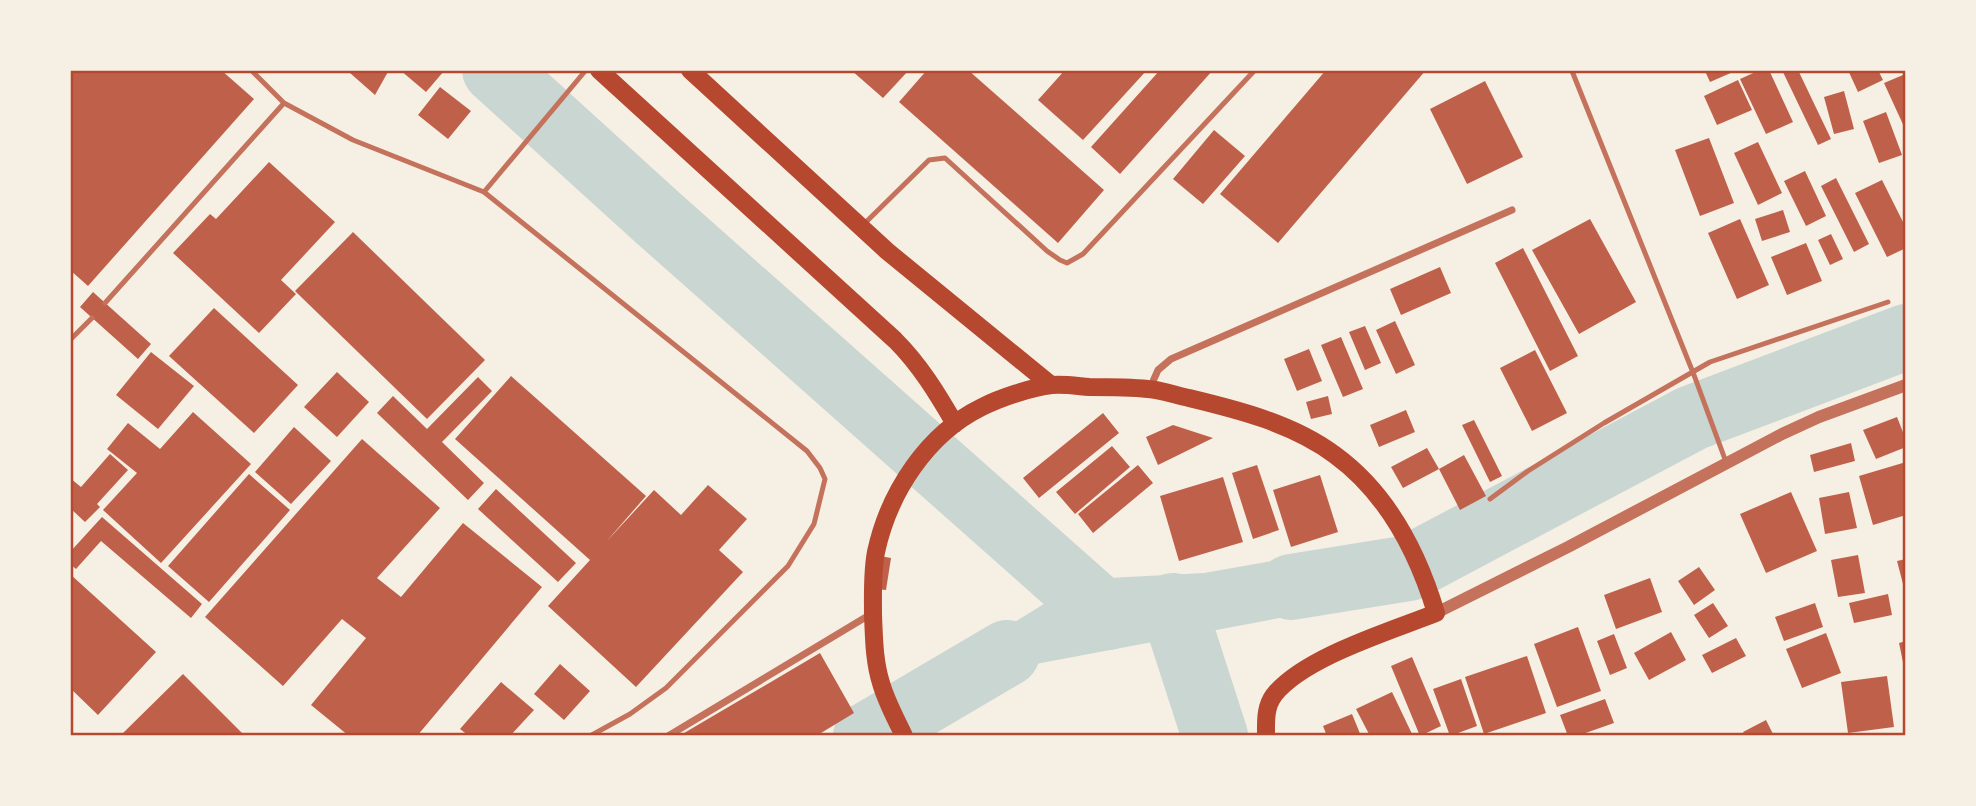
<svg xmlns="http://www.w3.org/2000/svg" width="1976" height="806" font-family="Spectral,serif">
<rect width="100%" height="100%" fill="#f6efe4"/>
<path fill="#c9d6d2" d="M1375 543 1386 594 1306 613 1025 666 942 717 918 682 1060 594 1109 578 1204 573Z"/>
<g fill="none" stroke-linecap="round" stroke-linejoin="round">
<path stroke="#c9d6d2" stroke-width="66" d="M495 70 658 218 1108 617
M1291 587 1409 568 1692 418 1906 337
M1173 606 1215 736
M866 736 1007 653"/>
</g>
<path fill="#bf614a" d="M70 70H221L254 99 88 286 70 270Z
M353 70H389L375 95 350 73Z
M400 70H442L444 71 426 92Z
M851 70H909L883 98Z
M927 70H968L1104 190 1058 243 899 102Z
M1065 70H1147L1083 140 1038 100Z
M1160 70H1213L1120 174 1091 147Z
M1326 70H1426L1278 243 1220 194Z
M1709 70H1732L1733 72 1710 82 1705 71Z
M1760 70H1769L1793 122 1766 134 1740 79Z
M1782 70H1798L1831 139 1818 145Z
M1848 70H1878L1883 80 1858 92Z
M1903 75 1906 81V131L1884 83Z
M1738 80 1752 110 1717 125 1704 96Z
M1485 81 1523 157 1467 184 1430 109Z
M440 87 471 111 448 139 418 115Z
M1844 91 1854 129 1834 134 1824 97Z
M1886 112 1902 155 1879 163 1863 121Z
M1214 130 1245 156 1203 204 1173 179Z
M1709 138 1734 203 1700 216 1675 150Z
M1758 142 1782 193 1758 205 1734 153Z
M269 162 335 222 281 280 296 294 259 333 173 253 210 214 216 219Z
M1805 171 1826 216 1806 226 1784 181Z
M1836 178 1869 244 1854 252 1821 186Z
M1882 180 1906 228V248L1887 257 1855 193Z
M1783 210 1790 232 1762 241 1755 219Z
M1590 219 1636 302 1579 334 1532 250Z
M1740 219 1769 285 1737 299 1708 233Z
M353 232 485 360 427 419 295 291Z
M1831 234 1843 259 1830 265 1818 240Z
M1806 243 1822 281 1787 295 1771 257Z
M1523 248 1578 356 1550 371 1495 263Z
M1440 267 1451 293 1401 315 1390 289Z
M93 292 151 344 138 359 80 307Z
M214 308 298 385 254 433 169 356Z
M1395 321 1415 365 1396 374 1376 330Z
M1365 326 1381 363 1365 370 1349 332Z
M1341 337 1363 389 1343 397 1321 345Z
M1309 349 1322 381 1297 391 1284 359Z
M1535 350 1567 413 1532 431 1500 368Z
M151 352 194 386 158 429 116 395Z
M337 372 369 402 337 437 304 407Z
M511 376 646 496 606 542 654 490 681 515 708 485 747 519 719 550 743 572 636 687 548 606 590 560 455 439Z
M478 377 492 391 442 442 484 483 468 500 377 413 393 396 427 429Z
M1328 396 1332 414 1311 419 1306 402Z
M1406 410 1415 432 1379 447 1370 425Z
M193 412 251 464 161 563 103 510 137 473 107 449 128 423 160 449Z
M1103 413 1119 433 1039 498 1023 478Z
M1897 417 1906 440V447L1876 459 1863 430Z
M1474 420 1502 476 1490 482 1462 425Z
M1173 425 1213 438 1158 465 1146 437Z
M294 427 331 461 291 504 255 472Z
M362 439 440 508 377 578 401 597 463 523 542 587 417 736H349L311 705 366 638 342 619 283 686 205 617Z
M1851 443 1855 461 1814 472 1810 455Z
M1112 446 1130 467 1075 514 1056 492Z
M1427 448 1439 469 1403 488 1391 467Z
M110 454 128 470 97 504 100 507 85 522 70 508V478L81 487Z
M1464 455 1486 496 1460 510 1439 469Z
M1906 462V515L1873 525 1859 476Z
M1138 465 1153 483 1093 533 1078 514Z
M1257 465 1279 530 1253 539 1232 473Z
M249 474 290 510 209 602 168 566Z
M1320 475 1338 532 1291 547 1273 490Z
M1223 477 1243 542 1179 561 1160 496Z
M496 489 576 563 558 582 478 509Z
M1791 492 1817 551 1766 573 1740 514Z
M1849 492 1857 528 1825 534 1819 498Z
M102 517 202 604 191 618 101 541 76 569 70 564V552Z
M1858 555 1865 593 1838 597 1831 560Z
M880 556 891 558 886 590 876 589Z
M1906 559V584H1903L1897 561Z
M1699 567 1715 590 1694 605 1678 581Z
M70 574 156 652 98 715 70 688Z
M1650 578 1662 612 1616 629 1604 595Z
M1888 594 1892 615 1854 623 1849 603Z
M1713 603 1728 626 1709 638 1694 615Z
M1815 603 1823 627 1784 641 1775 617Z
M1578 627 1601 691 1557 707 1534 644Z
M1671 632 1686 660 1649 680 1634 653Z
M1826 633 1841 673 1802 688 1786 649Z
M1614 634 1627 668 1610 675 1597 641Z
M1736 638 1746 656 1712 673 1702 655Z
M1906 641V672H1905L1899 643Z
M820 653 854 713 816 736H679Z
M1527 656 1546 713 1484 734 1465 677Z
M1412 657 1441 726 1420 736 1391 666Z
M560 664 590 691 564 720 534 694Z
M183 674 245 736H120Z
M1887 676 1894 727 1848 733 1841 682Z
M1461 679 1477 726 1450 736 1433 689Z
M501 682 534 710 510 736H469L460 729Z
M1392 692 1413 736H1370L1356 709Z
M1605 699 1614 723 1577 736H1568L1560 715Z
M1352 714 1361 736H1327L1323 726Z
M1766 720 1774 736H1745L1743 732Z"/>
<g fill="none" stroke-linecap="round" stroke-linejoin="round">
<path stroke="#c5725c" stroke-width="5" d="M251 70 284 103 353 140 484 192 807 451 820 468 825 479 814 524 788 566 666 688 630 714 590 736
M1572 71 1694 375 1726 462
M484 192 586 70
M864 224 929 160 945 158 1047 251 1060 260 1067 263 1083 254 1255 70
M105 303 284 103
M70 340 92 318
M1490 499 1528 471 1604 423 1710 362 1888 302"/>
<path stroke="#c5725c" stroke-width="7" d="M1150 388 1158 370 1171 359 1512 210
M668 736 871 614"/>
<path stroke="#c5725c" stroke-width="12" d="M1436 613 1568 547 1782 434 1819 417 1906 385"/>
<path stroke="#b5482f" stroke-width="18" d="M599 70 895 340C920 365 937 393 955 424
M690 70 887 251 1051 385
M904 736C896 719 886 701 881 683 874 661 874 637 873 615 873 593 872 573 876 552 889 492 927 434 982 407 1000 398 1032 387 1052 385 1064 384 1077 386 1089 387 1109 387 1128 387 1148 389 1161 390 1175 395 1189 398 1239 410 1294 424 1335 455 1387 493 1418 553 1436 613 1391 631 1304 657 1274 695 1265 707 1266 721 1266 736"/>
</g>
<rect width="1976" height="806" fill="none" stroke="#f6efe4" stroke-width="144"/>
<rect x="72" y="72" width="1832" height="662" fill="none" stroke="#b5482f" stroke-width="2.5"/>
</svg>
